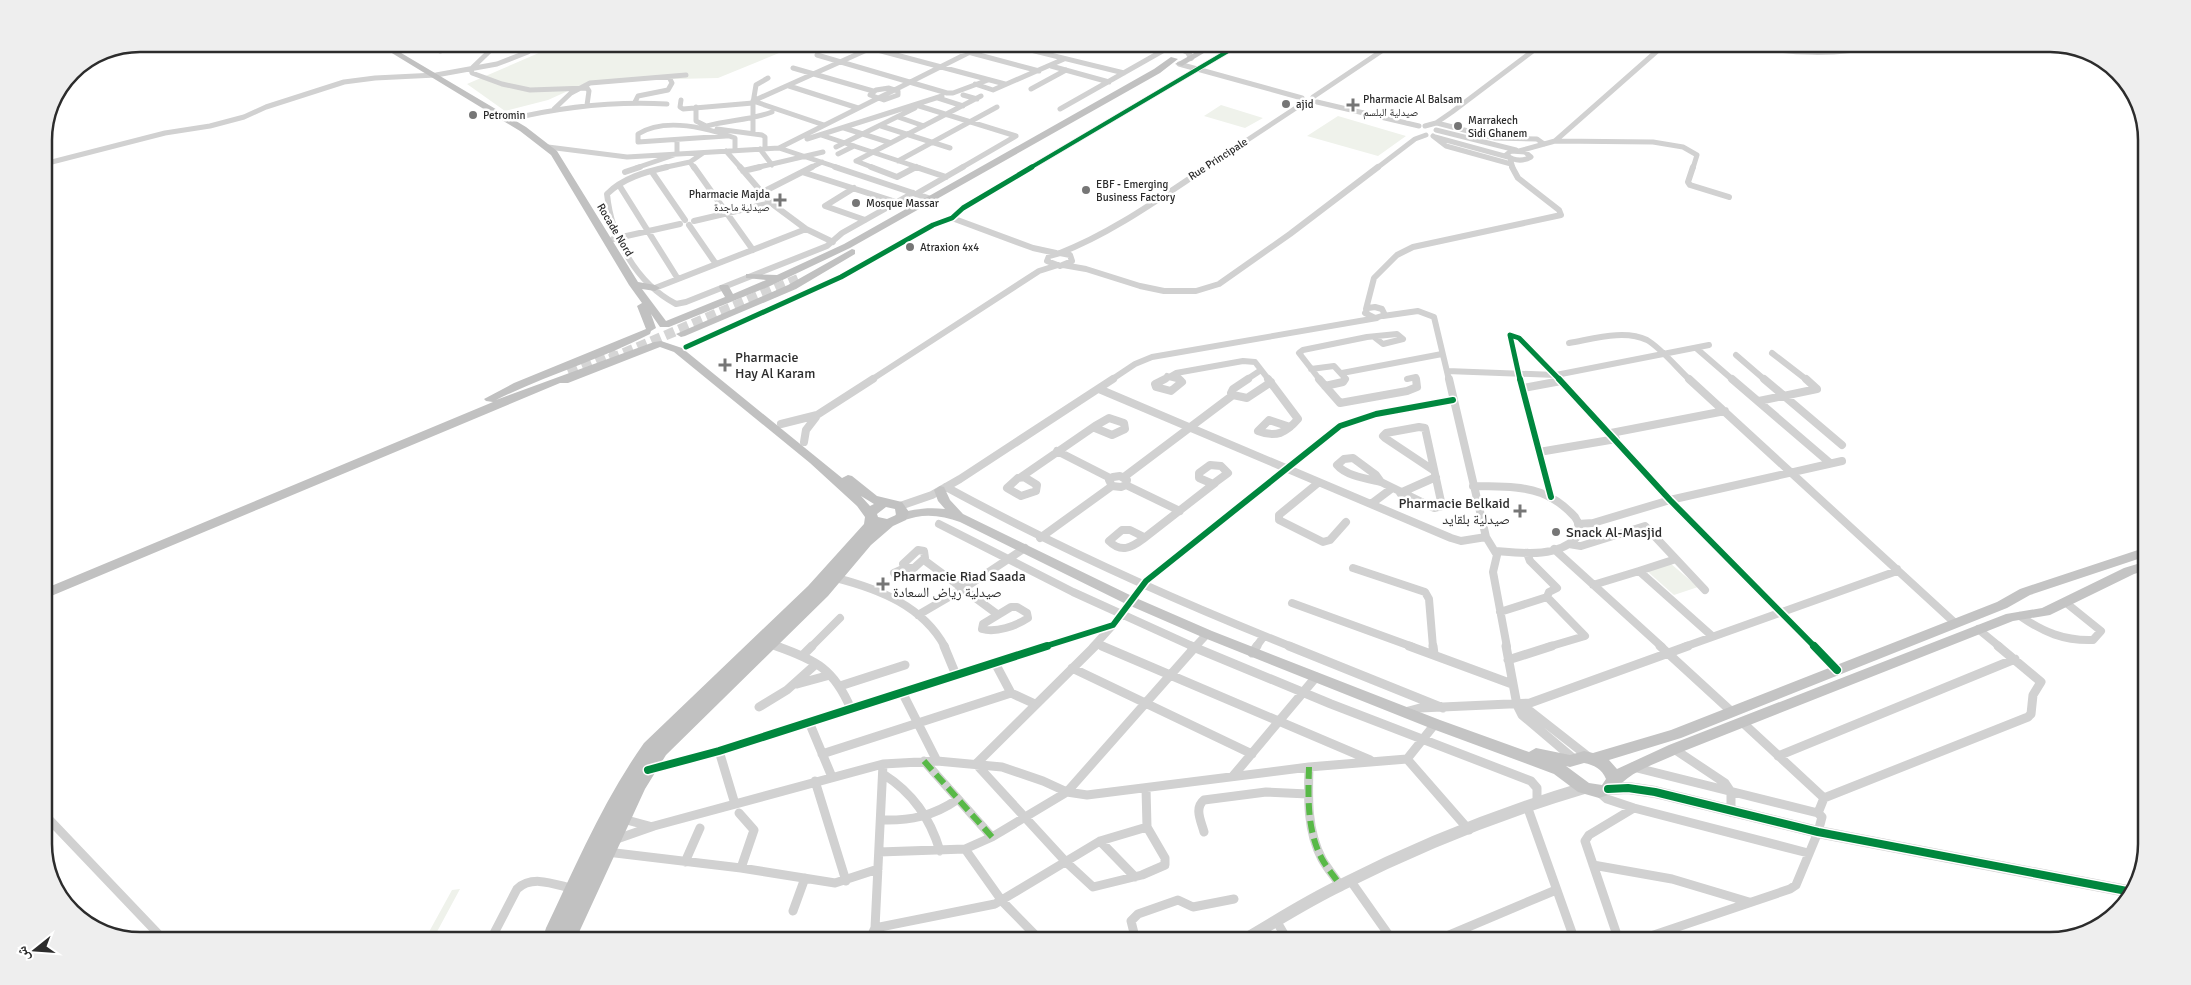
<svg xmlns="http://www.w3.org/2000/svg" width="2191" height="985" font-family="Signika,'Noto Naskh Arabic',sans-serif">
<rect width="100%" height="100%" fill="#fff"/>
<path fill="#eff2eb" d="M571 44H801L718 78 590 81 548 100 505 111 467 84 541 52Z
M1013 44H1099L1041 50Z
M1221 105 1263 118 1245 128 1204 116Z
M1338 116 1406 136 1378 156 1307 136Z
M1670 563 1698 587 1674 595 1647 571Z
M460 889 432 941H424L452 890Z"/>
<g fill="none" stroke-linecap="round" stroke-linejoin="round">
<path stroke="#d5d5d5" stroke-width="10" stroke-dasharray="10 5" stroke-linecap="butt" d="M610 359 798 279
M568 372 616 352"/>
<path stroke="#d1d1d1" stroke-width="5" d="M497 44 471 69 472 73 502 84 530 90 587 88 589 91 587 105
M845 44 867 50
M938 44 1039 71
M1006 44 1124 73
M459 46 477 44
M387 48 425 44
M870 48 1005 84
M440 51 463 44
M817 55 947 93H953L988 80
M1179 64 1302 98
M1051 66 1109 82
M793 68 873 91
M975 84 993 90 1064 59
M789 86 858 108
M889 88 898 91V95L884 100 870 95 876 90Z
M2125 88 2132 90
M1031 89 1066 70
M963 95 977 99
M1313 97 1392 44
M938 98 963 106
M681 100 680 107 683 109 753 103
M753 101 880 44
M753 101 824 125
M635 102 638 96 668 90 672 83 669 77
M1317 102 1419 126
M916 105 1016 136
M696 107V121L706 126
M554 109 571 93 590 83 686 75
M1060 109 1173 45
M898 117 924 126
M507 120C560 107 612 101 667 104
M1437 123 1495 138 1537 139 1544 144
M707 126C729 120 751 120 772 112
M881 126 950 148
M1425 126 1436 123 1452 112 1542 44
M844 128 891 143
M717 129 762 135 765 137V148
M1436 130 1516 150
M753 133V103L756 85 768 78
M821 135 920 168
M726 136 638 142V134C665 117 707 128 735 138V150
M1433 136 1446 146 1511 164
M1435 137 1508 157
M807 139 942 96
M1555 141 1665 44
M548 147 627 157 779 148 839 168
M836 147 915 108
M779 148 986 44
M760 149 772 165
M726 151 741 168
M1511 151 1525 152 1531 157C1522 162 1514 161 1506 155Z
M1519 151 1555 141 1653 142 1683 147 1697 155 1693 168
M838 154 854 146
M1510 158 1513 168
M856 161 981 96
M856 161 874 168
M898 161 997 107
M44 164 165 133 210 126 244 117 266 107 344 82 375 78 436 75 497 64 528 52
M636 168 677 154V141
M662 168 690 162
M694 168 690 162 703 153
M755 168 823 152
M810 168 822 162
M914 168 916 167
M961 168 1016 136
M1030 168 1240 44
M1205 168 1305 102
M1377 168 1415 139 1426 135"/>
<path stroke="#d1d1d1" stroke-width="6" d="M667 167C645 172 623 178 607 194 611 237 636 283 676 304L686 302 827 246 842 233 913 193
M694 167 753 250
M740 167 771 203 806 229 833 242
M835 167 937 201
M871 167 897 177 916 167
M916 167 946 177
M1693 167 1688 182 1690 185 1729 197
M743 171 760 167
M625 172 640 167
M652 172 685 220
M802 172 896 202
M619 185 678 279
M854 188 825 206 865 220
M761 193 812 167
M916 194 963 167
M952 218 1033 248 1056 253
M694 221 771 203
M689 225 716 264
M613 239 680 224
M1060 253C1112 233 1160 198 1207 167
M1060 253 1070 255 1072 261 1060 266 1047 261 1049 256Z
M1063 265 1086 269 1140 286 1164 291H1196L1219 284 1290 234 1378 167
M655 288 806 229
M1375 307 1382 309 1385 315 1375 318 1365 313 1368 308Z
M1366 309 1374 278 1397 255 1413 247 1561 215 1559 210 1518 178 1512 167
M1383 316 1418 311 1434 317 1449 380
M1569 343C1593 339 1624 329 1647 340 1661 348 1678 369 1690 380
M686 347 841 277 933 225 952 218 963 208 1032 167
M1696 348 1733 380
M1772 353 1807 380
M1736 355 1765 380
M1311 369 1334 366 1345 378 1344 380
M1447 371 1556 375 1709 345
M1342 373 1442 354
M1167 376 1169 377
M1169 377 1181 380
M1169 377 1176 373 1243 361 1255 362 1269 380
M1407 379 1416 377V380
M871 380 1039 271 1058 265
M1111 380 1135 364 1152 357 1377 318
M1163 380 1169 377
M1246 380 1261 370
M1320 380 1299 353 1303 350 1367 337 1397 334 1403 339 1383 344 1374 337
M1520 380 1510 335 1519 338 1560 380"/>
<path stroke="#d1d1d1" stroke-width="8" d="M1165 379 1155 384 1156 387 1171 391 1182 382 1179 379
M1268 379 1298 419C1286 433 1276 438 1258 431L1269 420 1290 427
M1319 379 1340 403 1407 391 1417 387
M1416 379 1417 387
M1449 379 1486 537 1497 555 1493 572 1507 647
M1520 379 1551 497
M1559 379 1670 500 1815 647
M1689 379 1955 623
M1732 379 1830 463
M1764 379 1842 445
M1325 386 1343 382 1345 379
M1523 388 1561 381
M1099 389 1451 538 1461 541 1486 537
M1233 395 1247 398 1271 382
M1759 401 1817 389 1806 379
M1109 418 1124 423 1125 429 1112 435 1095 428V426Z
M781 424 817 415 873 379
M1611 433 1725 411
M804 442 806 430 816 417
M1057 451 1110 478
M1539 452 1616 439
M1353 458 1376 475 1381 482C1368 479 1346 476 1337 465L1344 459Z
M1210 465 1221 466 1228 473 1213 484 1199 478V473Z
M1120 476 1127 480 1126 485 1121 487 1112 486 1109 480 1113 477Z
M1021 477 1095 426
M1024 477 1037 485 1036 491 1021 496 1007 488 1018 478Z
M1124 477 1233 395 1231 393 1233 389 1248 379
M1381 482 1434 508 1442 506 1425 428 1419 427 1386 433 1383 436 1385 438 1433 470
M1318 483 1279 515V520L1323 542 1330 540 1346 522
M1126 485 1180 511
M1473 486C1496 487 1519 485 1541 493 1554 498 1566 507 1575 517 1579 523 1582 532 1576 538 1557 558 1521 553 1496 551
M946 487C1058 548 1174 600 1292 647
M1400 493 1436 477
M1371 504 1391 489
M900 506 932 495 960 479 1113 379
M939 524 1073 592 1194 647
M1578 524 1593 523 1670 500 1842 461
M1122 530H1130L1142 536 1143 539C1131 548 1121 553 1109 541Z
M1040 538 1112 486
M1143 539 1215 483
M1569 544 1581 546 1645 526 1705 590
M1554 549 1662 647
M918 550 924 551 925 558 914 568H905L903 564Z
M1527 553 1530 561 1557 588 1549 592 1547 597
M924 560 997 614
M1353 568 1425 592 1429 599 1433 647
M1639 571 1676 559
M894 573 905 568
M836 578C879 589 923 606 945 647
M1593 585 1639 571 1712 636
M1292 603 1413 647
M1011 607H1017L1027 613 1028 618C1016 626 996 633 982 629L983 624Z
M1500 612 1547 597 1585 636 1548 647
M918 615 966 587 1025 548
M2020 616C2043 632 2064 641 2093 640L2101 631 2065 602
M1978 629 2000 647
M770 644 780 647
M1097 644 1105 647
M811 647 840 618
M1043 647 1113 625 1146 581 1340 426 1376 414 1453 400
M1093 647 1112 626
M1195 647 1207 634
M1256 647 1264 636
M1684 647 1897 571V569"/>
<path stroke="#d1d1d1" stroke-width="9" d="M776 646C816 660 834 669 851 709
M944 646 956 675
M1095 646 976 764 1066 862 1093 887 1142 875 1165 865V858L1147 827 1146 788
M1102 646 1370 760
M1191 646 1331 704 1531 781 1537 788V802
M1289 646 1443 708
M1409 646 1512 684
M1433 646 1434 654
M1506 646 1517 705 1522 715 1574 759
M1660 646 1732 712
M1814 646 1837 670
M1252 653 1257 646
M802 656 812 646
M1508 660 1552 646
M995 663 1011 693 1035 704
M1072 668 1252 754
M797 684 830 675
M840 686 905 665
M902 692 937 761
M1517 705 1530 711 1590 758
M759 707 787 690 816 664
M1405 712 1420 708 1530 703 1688 646
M809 722 832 777
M1742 722 1824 798
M1674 749 1725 783 1731 792V812
M719 751 735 804
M822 754 1011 693
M1778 756 2015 659
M1407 759 1469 830
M924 761 992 837
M1309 767C1308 798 1307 831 1322 859 1327 868 1334 876 1340 885
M1633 767 1818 813 1822 817 1818 832 1796 885 1790 889 1636 941
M650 769 719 751 1047 646
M883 774C913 793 930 818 940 851
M1233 776 1316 677
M815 781 846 881
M1599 792 1607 799 1634 808 1808 853
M1527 806 1575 941
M739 813 754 830 741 868
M1818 813 1824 798 2028 717 2031 714 2033 695 2041 682 1998 646
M44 814 165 941
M623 819 649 826
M881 820C910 821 934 816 958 799
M1204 832C1201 821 1194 808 1204 800L1266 792 1308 794
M614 840 654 826 883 764 937 761 1002 767 1043 781 1067 792 1087 795 1309 767 1407 759 1435 724
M1100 841 1135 877
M965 849 1002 901 1041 941
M607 852 741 868 835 883 878 869
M879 852 965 849 992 837 1067 792 1196 646
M685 862 700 828
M1593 865 1672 879 1749 902
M1350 880 1393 941
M793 911 805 878
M1277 922 1288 941
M875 928 995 904 1100 841 1147 827
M1456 934 1499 941
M490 941 517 889C533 874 556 885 574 889
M869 941 875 928 883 764
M1136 941 1131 921 1138 914 1178 900 1193 907 1234 899
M1435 941 1556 890
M1624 941 1617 935 1585 841 1589 835 1634 808"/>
<path stroke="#d1d1d1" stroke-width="6" d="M1170 44 1188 52 1191 58
M1743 44C1790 53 1835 56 1882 44"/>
<path stroke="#d1d1d1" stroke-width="12" d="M1608 789 1628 788 1655 792 1818 832 2132 892
M1242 941C1275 922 1307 901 1341 885 1416 847 1503 812 1584 788"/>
<path fill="#c4c4c4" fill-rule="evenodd" d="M1210 44H1219L1182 66 1175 64Z
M940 486 944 487 950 500 963 514 1136 598 1212 631 1440 720 1529 752 1536 748 1570 755 1584 751 1593 753 1671 730 1997 602 2020 589 2147 547V556L2030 595 2007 608 1681 738 1609 760 1617 769 1669 745 2006 614 2042 608 2124 568 2147 561V570L2134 574 2050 615 2013 621 1679 753C1657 764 1627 771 1614 793L1599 798 1578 792 1554 774 1430 728 1202 637 1126 604 960 522C946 517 931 514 916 517 909 518 904 522 896 520L895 517 896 514C913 509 928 507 945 509L938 501 934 490ZM1584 763C1594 765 1602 769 1606 779L1602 785 1589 783 1566 766 1570 767Z"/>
<path fill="#c1c1c1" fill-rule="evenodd" d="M377 44H386L526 127 557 151 638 282 655 285 660 288 655 291 642 289 666 321 725 297 719 287 720 285H728L733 294 766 280 746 278V274L777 275 844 244 1154 69 1171 57 1178 59 1160 73 850 248 768 287 669 327H660L651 314 656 328 651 331 650 334C600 360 546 375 496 400L654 342 661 341 682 348 842 478 848 475 852 476 877 496 902 502 909 512 906 520 893 526 871 545 828 596 666 755 645 789 575 941H542L546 928C576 865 603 801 644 743L808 586 864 524 865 517 857 506 810 463 674 352 660 347 568 383H560L44 599V589L493 402 486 401 484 399 514 383 646 329 637 306 642 303 629 285 551 155 520 131ZM861 496 874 504 870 506ZM886 507 895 509 896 515 887 519 878 517 877 514Z
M852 249 855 250V254L796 289 685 336 681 337 676 334 788 285Z"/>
<path stroke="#58b947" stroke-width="6" stroke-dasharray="12 6" stroke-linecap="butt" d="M924 761 992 837
M1309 767C1308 798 1307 831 1322 859 1327 868 1334 876 1340 885"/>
<defs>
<path id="cycleway-far3" d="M1030 168 1240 44"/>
<path id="cycleway-far2" d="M686 347 841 277 933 225 952 218 963 208 1032 167
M1520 380 1510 335 1519 338 1560 380"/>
<path id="cycleway-far1" d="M1520 379 1551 497
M1559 379 1670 500 1815 647
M1043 647 1113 625 1146 581 1340 426 1376 414 1453 400"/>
<path id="cycleway" d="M1814 646 1837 670
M648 770 719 751 1047 646
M1608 789 1628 788 1655 792 1818 832 2132 892"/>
</defs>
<use href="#cycleway-far3" stroke="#fff" stroke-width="5.5"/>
<use href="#cycleway-far2" stroke="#fff" stroke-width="8"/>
<use href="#cycleway-far1" stroke="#fff" stroke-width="9"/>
<use href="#cycleway" stroke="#fff" stroke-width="11"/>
<use href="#cycleway-far3" stroke="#00873e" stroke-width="4"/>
<use href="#cycleway-far2" stroke="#00873e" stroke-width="5"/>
<use href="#cycleway-far1" stroke="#00873e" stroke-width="6"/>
<use href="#cycleway" stroke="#00873e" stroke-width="8"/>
</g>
<g fill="#767676" stroke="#fff" stroke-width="2">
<circle cx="1286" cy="104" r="5"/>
<path d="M1350.5 97.5h5v5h5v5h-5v5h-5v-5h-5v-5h5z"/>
<circle cx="473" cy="115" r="5"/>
<circle cx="1458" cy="126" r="5"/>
<circle cx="1086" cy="190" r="5"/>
<path d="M777.5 192.5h5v5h5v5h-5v5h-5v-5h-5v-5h5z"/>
<circle cx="856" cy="203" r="5"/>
<circle cx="910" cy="247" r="5"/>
<path d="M722.5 357.5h5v5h5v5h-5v5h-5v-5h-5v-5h5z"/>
<path d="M1517.5 503.5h5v5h5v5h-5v5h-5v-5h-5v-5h5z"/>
<circle cx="1556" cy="532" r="5"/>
<path d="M880.5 576.5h5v5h5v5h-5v5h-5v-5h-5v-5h5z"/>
</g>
<g text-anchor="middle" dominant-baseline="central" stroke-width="5" stroke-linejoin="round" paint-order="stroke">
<g font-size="11" fill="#2c2c2c" stroke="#fff" text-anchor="start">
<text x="1363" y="99">Pharmacie Al Balsam<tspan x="1363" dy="13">صيدلية البلسم</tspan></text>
<text x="1296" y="104">ajid</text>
<text x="483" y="115">Petromin</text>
<text x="1468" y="120">Marrakech<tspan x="1468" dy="13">Sidi Ghanem</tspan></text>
<text x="1096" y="184">EBF - Emerging<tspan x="1096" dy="13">Business Factory</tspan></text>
<text x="770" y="194" text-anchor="end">Pharmacie Majda<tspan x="770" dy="13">صيدلية ماجدة</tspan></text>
<text x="866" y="203">Mosque Massar</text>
<text x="920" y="247">Atraxion 4x4</text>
</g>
<g font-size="11" fill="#2c2c2c" stroke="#fff">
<text transform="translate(1218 159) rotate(-33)">Rue Principale</text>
<text transform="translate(615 230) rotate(59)">Rocade Nord</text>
</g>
<g font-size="14" fill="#2c2c2c" stroke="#fff" text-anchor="start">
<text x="735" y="357">Pharmacie<tspan x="735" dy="16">Hay Al Karam</tspan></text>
<text x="1510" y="503" text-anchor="end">Pharmacie Belkaid<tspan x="1510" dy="16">صيدلية بلقايد</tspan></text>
<text x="1566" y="532">Snack Al-Masjid</text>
<text x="893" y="576">Pharmacie Riad Saada<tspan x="893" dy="16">صيدلية رياض السعادة</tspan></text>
</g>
</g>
<path d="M0 0H2191V985H0ZM140 52H2050A88 88 0 0 1 2138 140V844A88 88 0 0 1 2050 932H140A88 88 0 0 1 52 844V140A88 88 0 0 1 140 52Z" fill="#eee" fill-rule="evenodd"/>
<path fill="none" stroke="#2c2c2c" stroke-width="2.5" d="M140 52H2050A88 88 0 0 1 2138 140V844A88 88 0 0 1 2050 932H140A88 88 0 0 1 52 844V140A88 88 0 0 1 140 52Z"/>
<g transform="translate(35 950) rotate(253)" stroke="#ffffff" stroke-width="4" paint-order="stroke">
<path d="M0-4L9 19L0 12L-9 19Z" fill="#2c2c2c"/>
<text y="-8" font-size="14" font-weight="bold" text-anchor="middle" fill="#2c2c2c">ش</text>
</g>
</svg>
